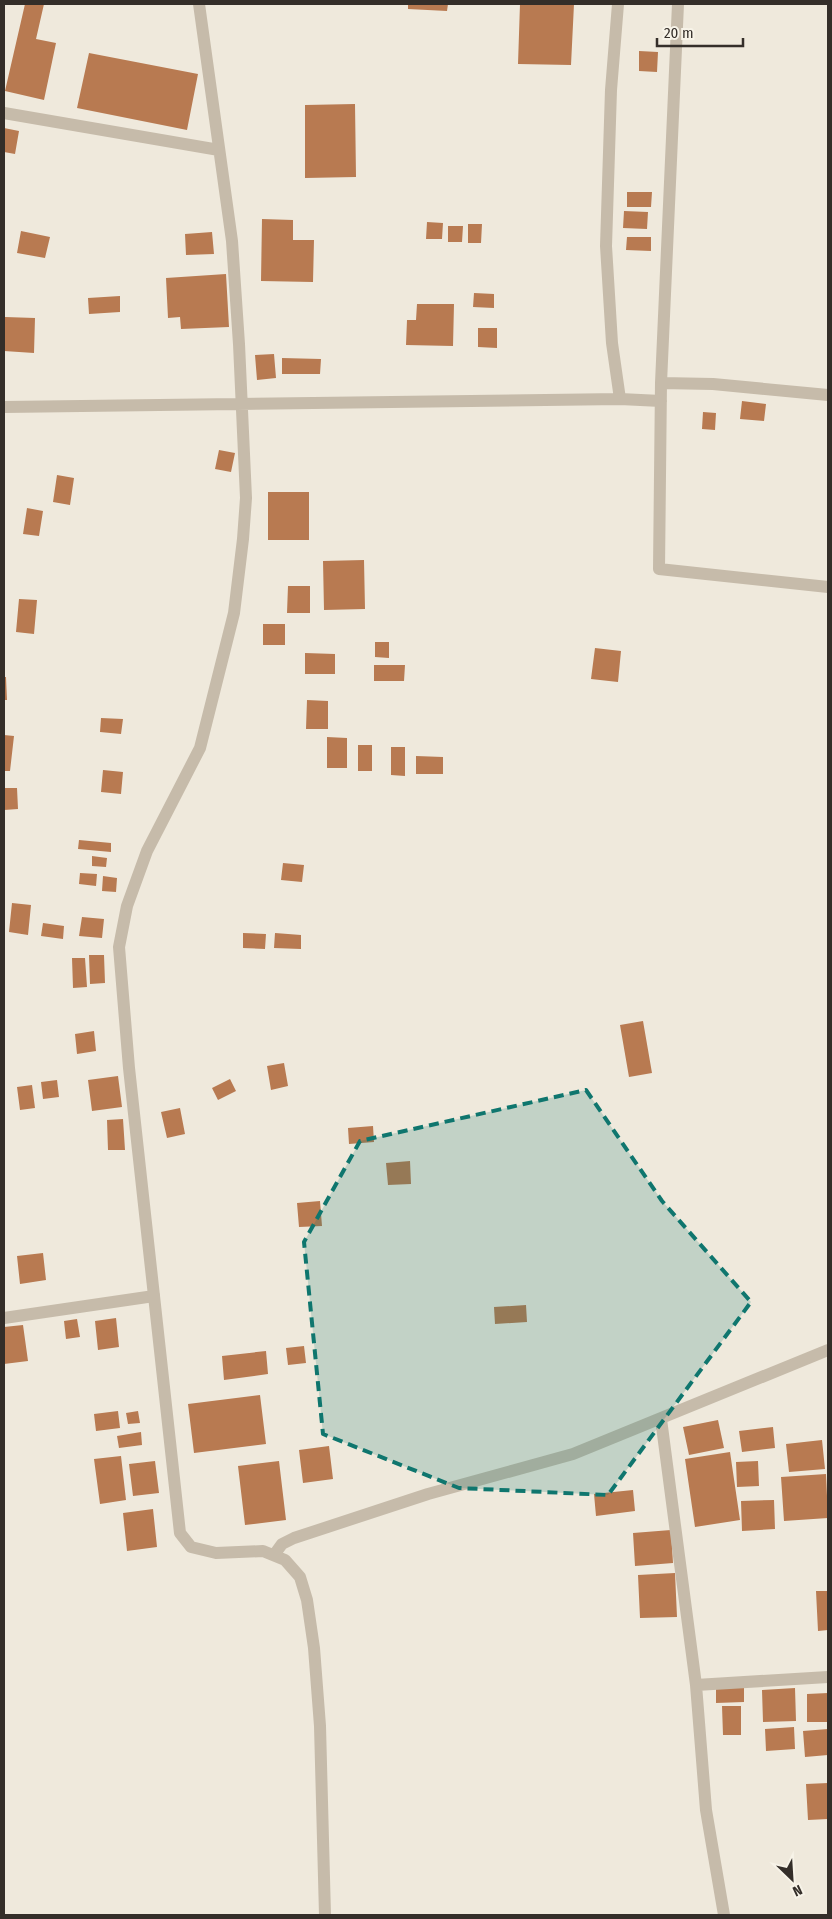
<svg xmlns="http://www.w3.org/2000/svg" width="832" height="1919" font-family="'Fira Sans Condensed',sans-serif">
<rect width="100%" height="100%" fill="#efe9dc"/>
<path fill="#b87a51" d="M25 4H44L36 39 56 43 44 100 5 91Z
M408 4H448L447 11 408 9Z
M520 4H574L571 65 518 64Z
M639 51 658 52 657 72 639 71Z
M89 53 198 74 187 130 77 108Z
M355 104 356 177 305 178V105Z
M4 128 19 131 15 154 4 152Z
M627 192H652L651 207H627Z
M624 211 648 212 647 229 623 228Z
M262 219 293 220V240H314L313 282 261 281Z
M427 222 443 223 442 239H426Z
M468 224H482L481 243H468Z
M448 226H463L462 242H448Z
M21 231 50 237 45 258 17 253Z
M212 232 214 254 186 255 185 234Z
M627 237H651V251L626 250Z
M226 274 229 327 181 329 180 317 168 318 166 278Z
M474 293 494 294V308L473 307Z
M120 296V312L89 314 88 298Z
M417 304H454L453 346 406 345 407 320H416Z
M5 317 35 318 34 353 4 351Z
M478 328H497V348L478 347Z
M274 354 276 378 257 380 255 355Z
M282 358 321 359 320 374H282Z
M742 401 766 404 764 421 740 419Z
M703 412 716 413 715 430 702 429Z
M219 450 235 453 231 472 215 469Z
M57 475 74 478 70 505 53 502Z
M268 492H309V540H268Z
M27 508 43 511 39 536 23 534Z
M364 560 365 609 324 610 323 561Z
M288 586H310V613H287Z
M19 599 37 600 34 634 16 632Z
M263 624H285V645H263Z
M375 642H389V658L375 657Z
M595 648 621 651 618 682 591 679Z
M305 653 335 654V674H305Z
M374 665H405L404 681H374Z
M4 677H6L7 700H4Z
M307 700 328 701V729H306Z
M101 718 123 719 121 734 100 732Z
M4 735 14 736 10 771H4Z
M327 737 347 738V768H327Z
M358 745H372V771H358Z
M391 747H405V776L391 775Z
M416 756 443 757V774H416Z
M103 770 123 772 121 794 101 792Z
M4 788H17L18 809 4 810Z
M79 840 111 843V852L78 849Z
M92 856 107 858 106 867 92 866Z
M283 863 304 865 302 882 281 880Z
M80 873 97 874 96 886 79 884Z
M103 876 117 878 116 892 102 891Z
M12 903 31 905 28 935 9 932Z
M82 917 104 919 102 938 79 936Z
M43 923 64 926 63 939 41 936Z
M243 933 266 934 265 949 243 948Z
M275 933 301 935V949L274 948Z
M89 955H104L105 983 90 984Z
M72 958H85L87 987 73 988Z
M643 1021 652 1073 629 1077 620 1025Z
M94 1031 96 1051 77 1054 75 1034Z
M284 1063 288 1086 271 1090 267 1066Z
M118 1076 122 1107 92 1111 88 1080Z
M230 1079 236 1091 218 1100 212 1088Z
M57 1080 59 1097 43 1099 41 1082Z
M32 1085 35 1108 20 1110 17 1087Z
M180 1108 185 1134 167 1138 161 1112Z
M123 1119 125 1150H108L107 1120Z
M373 1126 374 1142 349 1144 348 1128Z
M410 1161 411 1184 388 1185 386 1163Z
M320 1201 322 1226 299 1227 297 1203Z
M43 1253 46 1280 20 1284 17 1256Z
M526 1305 527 1322 495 1324 494 1307Z
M116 1318 119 1347 98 1350 95 1321Z
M77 1319 80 1337 66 1339 64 1321Z
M23 1325 28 1361 4 1364V1327Z
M304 1346 306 1363 288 1365 286 1348Z
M266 1351 268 1374 224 1380 222 1356Z
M260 1395 266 1444 194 1453 188 1404Z
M118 1411 120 1428 96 1431 94 1414Z
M138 1411 140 1423 128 1424 126 1413Z
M718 1420 724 1448 689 1455 683 1427Z
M773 1427 775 1448 742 1452 739 1431Z
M141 1432 142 1445 119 1448 117 1436Z
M822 1440 825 1469 789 1472 786 1444Z
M329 1446 333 1479 303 1483 299 1450Z
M730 1452 740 1520 695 1527 685 1459Z
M121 1456 126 1500 100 1504 94 1459Z
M155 1461 159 1493 133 1496 129 1464Z
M279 1461 286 1520 245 1525 238 1466Z
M758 1461 759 1486 737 1487 736 1462Z
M826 1474 828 1518 784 1521 781 1477Z
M633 1490 635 1511 596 1516 594 1494Z
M774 1500 775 1529 742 1531 741 1501Z
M153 1509 157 1547 127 1551 123 1513Z
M671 1530 673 1563 635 1566 633 1533Z
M675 1573 677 1617 640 1618 638 1575Z
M816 1591H828V1630L818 1631Z
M744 1687V1702L716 1703V1688Z
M795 1688 796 1721 763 1722 762 1690Z
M828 1693V1722H807V1694Z
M722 1706H741V1735H723Z
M794 1727 795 1749 766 1751 765 1729Z
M828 1729V1755L805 1757 803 1731Z
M828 1783V1819L808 1820 806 1784Z"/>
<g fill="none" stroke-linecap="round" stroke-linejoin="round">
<path stroke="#c6bbaa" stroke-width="12" d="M4 1318 154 1296"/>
<path stroke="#c6bbaa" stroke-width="12" d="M199 4 232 241 239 344 246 498 243 539 234 613 200 748 147 851 127 906 119 947 129 1068 180 1533 191 1547 216 1553 263 1551 285 1560 300 1577 307 1600 314 1648 320 1726 325 1915
M618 4 611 90 606 246 612 343 620 399
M678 4 661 383 659 569 828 587
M4 113 219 150
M661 383 713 384 828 395
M4 407 620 399 661 401
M661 1419 696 1685 706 1810 724 1915
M274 1555 282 1544 294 1538 428 1494 573 1454 828 1350
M696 1685 828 1677"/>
</g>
<path fill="#0f766e" fill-opacity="0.2" stroke="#0f766e" stroke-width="4" stroke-dasharray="10 6" stroke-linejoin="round" d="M586 1090 662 1201 751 1302 608 1495 459 1488 323 1434 304 1242 360 1141Z"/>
<rect width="832" height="1919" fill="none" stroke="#342e29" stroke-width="10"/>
<g transform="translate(792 1879) rotate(155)" stroke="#f7f3e8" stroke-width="4" paint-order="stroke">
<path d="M0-4L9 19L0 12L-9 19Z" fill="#342e29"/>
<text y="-8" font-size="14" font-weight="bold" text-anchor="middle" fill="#342e29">N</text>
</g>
<path d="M657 38v8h86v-8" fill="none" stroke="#342e29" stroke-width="2.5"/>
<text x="664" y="38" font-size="15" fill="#342e29" stroke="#f7f3e8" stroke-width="4" paint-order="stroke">20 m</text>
</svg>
